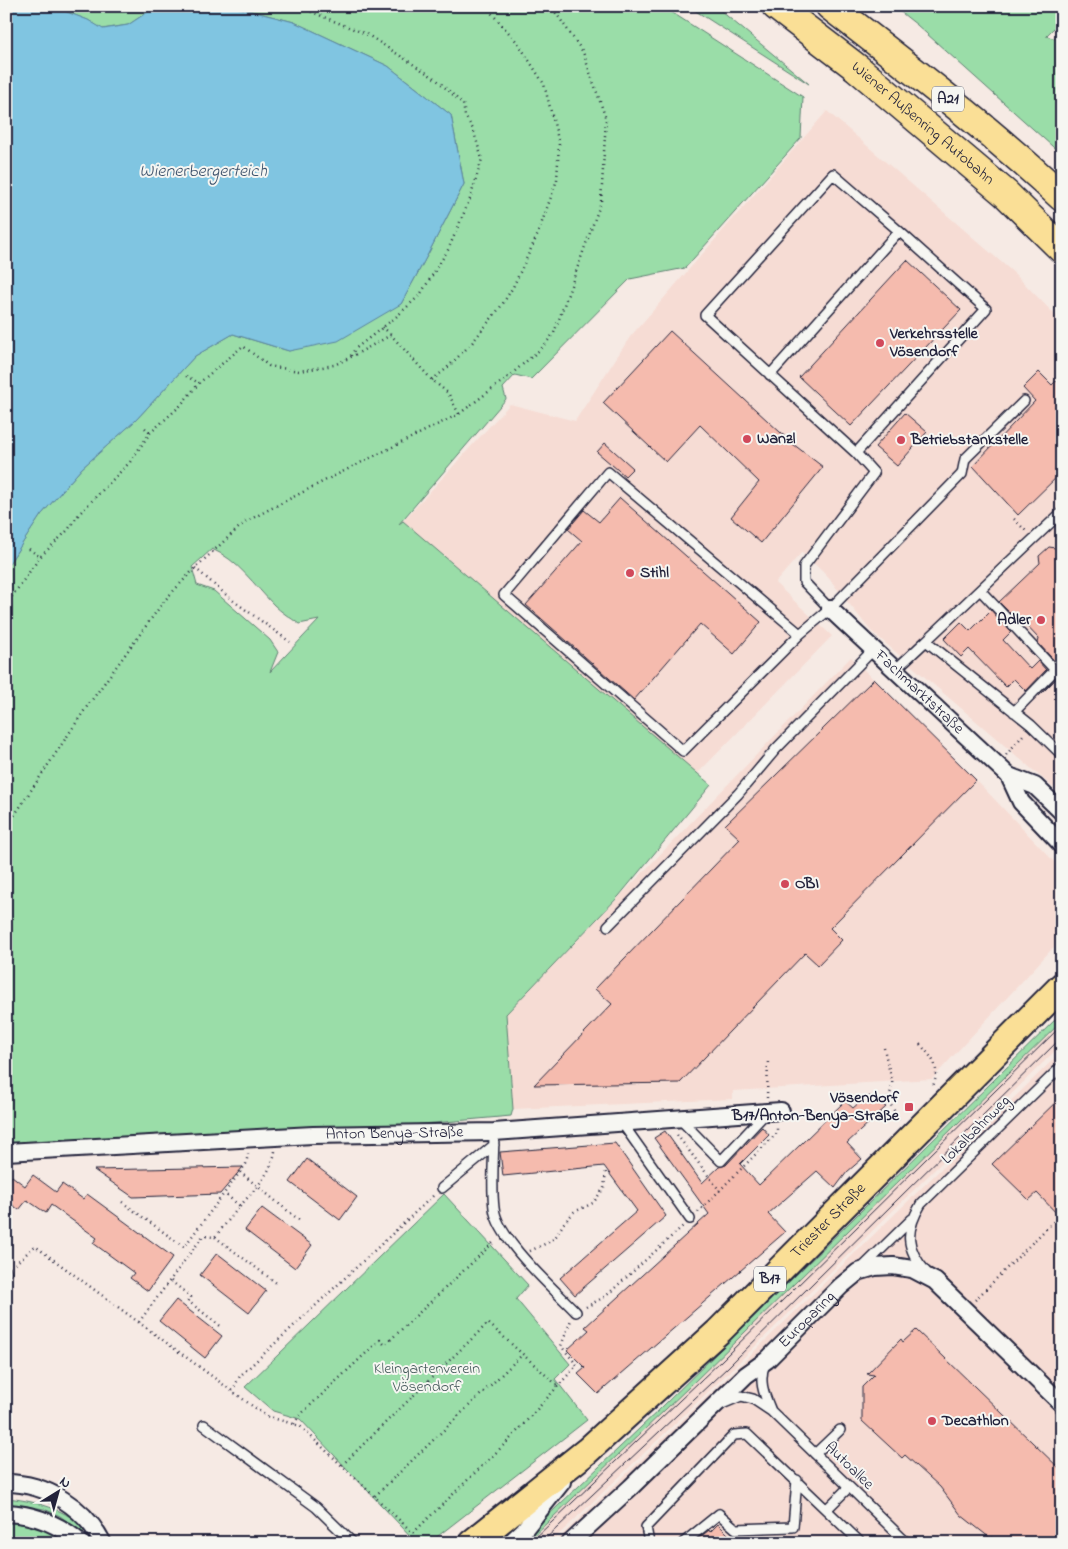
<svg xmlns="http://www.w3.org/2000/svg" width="1068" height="1549" font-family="'Indie Flower',sans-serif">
<rect width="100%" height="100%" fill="#f6eae4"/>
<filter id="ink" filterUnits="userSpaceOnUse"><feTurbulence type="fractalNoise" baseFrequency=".02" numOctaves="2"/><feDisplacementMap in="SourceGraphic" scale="10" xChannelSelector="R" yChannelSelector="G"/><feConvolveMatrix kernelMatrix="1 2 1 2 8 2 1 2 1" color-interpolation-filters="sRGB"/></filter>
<g filter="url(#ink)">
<path fill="#f6dcd4" d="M827 111 1015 274 1062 322V795L870 630 827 576 802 552 775 583 832 636 697 774 403 521 510 404 575 421 630 337Z
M851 657 976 780 1062 870V938L932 1079 733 1091V1099L513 1109 506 1014Z
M1062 1021V1044L731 1370 550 1543H526L689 1387Z
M1062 1051V1543H554L730 1375Z"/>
<path fill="#9adda8" stroke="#5e8072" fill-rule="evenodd" d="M51 6H193L149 11 128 25 102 29 88 20Z
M232 6H662L803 97 801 138 685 268 630 279 531 379 515 375 503 388 506 399 399 524 403 521 711 785 619 896 506 1014 513 1109 511 1116 389 1127 6 1146V568L41 515 82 468 135 421 195 356 233 334 289 351 401 304 428 254 464 184 451 115 388 66 294 22ZM212 549C238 560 254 585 274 605 281 612 291 618 299 624L319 620 270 672 278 652 270 640 214 591 197 585 192 567Z
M688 6H715L809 84Z
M893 6H1062V20L1046 36 1062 41V155L917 25Z
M1062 1013V1021L689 1387 526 1543H519L660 1409Z
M444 1194 528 1285 516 1299 570 1364 555 1379 587 1420 429 1543H417L300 1419 273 1411 245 1387Z
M6 1498C29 1500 72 1509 84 1531L83 1533 60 1516 44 1509 6 1503Z
M6 1523 39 1525 65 1543H6Z"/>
<path fill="#80c5e1" stroke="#5a849f" d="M6 6H51L88 20 103 29 128 25 149 11 193 6H232L294 22 388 66 451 115 464 184 428 254 401 304 338 341 289 351 233 334 195 356 135 421 82 468 41 515 6 568Z"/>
<path fill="#f5bbae" stroke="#22223b" d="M907 260 961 310 851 426 799 377Z
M670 331 793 444 823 467 761 543 731 517 759 482 700 425 666 462 603 403Z
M1039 372 1052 385 1056 381 1062 387V472L1018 515 973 466 1035 401 1023 388Z
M905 413 927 432 897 466 875 447Z
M605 443 633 468 625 476 597 452Z
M620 498 761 622 734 654 700 624 634 700 526 605 582 541 568 529 584 510 599 522Z
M1049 547 1062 549V673L1039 696 1059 674 1061 668 1038 643 1039 639 1022 621 1020 623 999 602 1040 563 1039 556Z
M991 610 1011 632 1003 640 1030 669 1038 661 1046 670 1026 691 1014 679 1006 687 969 649 961 657 944 639 961 622 970 631Z
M874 679 976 780 830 928 842 940 818 965 805 953 680 1083 534 1085 612 1004 595 989 740 839 725 825Z
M870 1096 886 1107 847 1143 862 1159 847 1172 835 1188 817 1171 768 1214 785 1232 598 1394 578 1374 585 1368 567 1350 589 1330 585 1327 709 1214 654 1138 665 1131 702 1183 719 1167 726 1165 762 1127 769 1135 740 1164 759 1185 845 1101 853 1108 861 1101Z
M1062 1096V1219L1037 1193 1029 1200 992 1164Z
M615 1143 666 1216 575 1295 560 1278 637 1211 604 1166 503 1176 500 1152Z
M307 1159 357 1197 340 1220 290 1182Z
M243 1167 220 1194 133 1197 94 1170Z
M33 1175 56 1192 62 1184 83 1199 87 1194 173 1257 148 1291 130 1278 134 1273 93 1243 97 1238 51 1205 46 1213 27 1200 19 1210 6 1200V1185L12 1176 25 1186Z
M262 1208 312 1245 295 1268 245 1230Z
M217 1253 266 1291 249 1313 200 1275Z
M176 1300 222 1336 205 1358 159 1321Z
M916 1330 1062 1471V1537L1055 1543H998L993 1537 990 1538 961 1515 940 1487 905 1455 902 1458 862 1421V1387L874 1375 867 1374 901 1339 903 1342Z
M718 1524 737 1543H693L709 1530 710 1532Z"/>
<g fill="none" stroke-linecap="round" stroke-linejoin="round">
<defs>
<path id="lane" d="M770 375 899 231
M1062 512 926 641 1031 725 1062 755
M980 590 1055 670 1014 712
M830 609 804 582V566L874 473 856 453 986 309 899 231 833 174 705 315 856 453
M800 634 683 751 504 595 608 472 800 634 830 609 962 474 965 459 1024 401
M895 670 926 641
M608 926 738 794 776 749 873 650
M679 1118 721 1161 765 1114
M622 1123 690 1219
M494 1132C494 1157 491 1183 494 1208 497 1239 554 1289 576 1312
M442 1188 494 1145
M862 1268 912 1219
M6 1271V1272
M926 1272C905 1248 905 1231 921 1204L1062 1066
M765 1363C758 1381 764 1394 771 1411
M722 1404 741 1396 753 1399 771 1411 907 1543
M204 1425 316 1507 353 1543
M815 1454 840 1430
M827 1509 849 1487
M649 1543 646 1527 734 1435 747 1434 861 1543
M683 1543 719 1514 736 1529 793 1527 797 1480"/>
<g id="street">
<path id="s1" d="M830 609 1009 776 1035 786 1062 812"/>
<path d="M1009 776 1021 802 1062 845"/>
<path id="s2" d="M6 1152 313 1135 494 1132 781 1111"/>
<path d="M6 1483C47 1483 85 1508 103 1543"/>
<path d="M6 1513C35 1514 59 1524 81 1543"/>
<path d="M510 1543 523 1531 562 1482"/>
<path id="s3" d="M570 1543 631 1487 746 1375 767 1360 841 1286 858 1272 875 1267 893 1266 912 1269 935 1281 1062 1404"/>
</g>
<g id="primary">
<path id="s4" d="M472 1543 587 1451 719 1331 1062 986"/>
</g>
<g id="highway">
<path id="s5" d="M776 6 857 68 1006 194 1062 249"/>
<path d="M830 6C909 67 989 129 1062 197"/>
</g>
</defs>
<use href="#lane" stroke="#22223b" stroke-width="12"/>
<use href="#street" stroke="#22223b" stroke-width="20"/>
<use href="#primary" stroke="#22223b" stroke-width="30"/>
<use href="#highway" stroke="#22223b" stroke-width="31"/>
<path stroke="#22223b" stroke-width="2.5" stroke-dasharray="1 4" stroke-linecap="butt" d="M297 6 368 35 436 79 463 104 465 116 473 129 482 159 470 199 448 250 420 295 396 317 355 349 350 357
M382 327 391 334
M186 376 199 383
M432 380 446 369 472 343 502 305 513 287 537 236 557 180 559 143 544 84 518 43 485 6
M145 428 150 433
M1014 519 1027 532
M29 549 40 557
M195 568 231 599 290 642
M6 605 40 557 68 530 79 514 130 462 150 433 180 406 199 383 243 346 269 366 299 371 334 365 349 358 391 335 432 380 448 393 459 414
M1006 755 1024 734
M6 828 86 708 165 600 195 568 245 522 330 478 459 414 508 377 543 347 554 333 601 202 606 119 583 52 551 6
M920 1044C932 1058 941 1066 933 1086
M884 1048C886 1058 889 1069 892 1080 893 1086 890 1094 888 1100L900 1121
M767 1098 768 1059
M677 1135 720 1191
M240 1172 299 1220
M122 1202 184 1247 246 1164 248 1154
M240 1206C254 1190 272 1173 275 1151
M698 1212 777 1133V1126
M215 1237 279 1285
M530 1251 551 1241 556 1236 564 1223 574 1212 593 1203 604 1188 606 1172
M15 1264 35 1246 266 1416 300 1426 413 1533 512 1437 577 1365 561 1346 571 1320
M171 1281 191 1297 188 1301 223 1328
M975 1300 1059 1216
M586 1307 606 1296 683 1226
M139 1322 203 1236 215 1237 240 1206 225 1194
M232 1391 240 1376 435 1194
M294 1424 299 1416 380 1340 385 1345 495 1241
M342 1465 488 1323 558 1386
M375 1496 523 1354"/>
<use href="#lane" stroke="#f6f6f2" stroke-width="9"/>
<use href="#street" stroke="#f6f6f2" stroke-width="16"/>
<use href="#primary" stroke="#fadf96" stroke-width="26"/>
<use href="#highway" stroke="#fadf96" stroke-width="28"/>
<path stroke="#22223b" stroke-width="1" d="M530 1543 722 1360 1062 1025
M541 1543 728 1367 1062 1037"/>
</g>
</g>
<g fill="#d1495b" stroke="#f6f6f2" stroke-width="2">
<circle cx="880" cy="343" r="5"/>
<circle cx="747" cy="439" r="5"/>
<circle cx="901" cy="440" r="5"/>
<circle cx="630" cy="573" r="5"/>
<circle cx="1041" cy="620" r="5"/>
<circle cx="785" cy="884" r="5"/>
<rect x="904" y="1102" width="10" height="10" rx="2.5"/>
<circle cx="932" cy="1421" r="5"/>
</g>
<g text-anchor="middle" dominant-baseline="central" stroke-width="4" stroke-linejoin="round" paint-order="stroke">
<g fill="#f6f6f2" stroke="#626272" stroke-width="1">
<rect x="932" y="86.5" width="32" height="25" rx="4"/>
<rect x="754" y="1266.5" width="32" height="25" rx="4"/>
</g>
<g font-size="15" font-weight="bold" fill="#22223b">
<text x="948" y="99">A21</text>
<text x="770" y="1279">B17</text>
</g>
<g font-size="16" fill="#22223b" stroke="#f6f6f2">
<text stroke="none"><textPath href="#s5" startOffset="188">Wiener Außenring Autobahn</textPath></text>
<text stroke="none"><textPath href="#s1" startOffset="122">Fachmarktstraße</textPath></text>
<text transform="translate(976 1130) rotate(-45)">Lokalbahnweg</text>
<text stroke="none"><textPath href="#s2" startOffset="389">Anton Benya-Straße</textPath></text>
<text stroke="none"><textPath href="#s4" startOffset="481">Triester Straße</textPath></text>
<text stroke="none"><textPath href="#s3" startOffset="326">Europaring</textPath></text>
<text transform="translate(849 1466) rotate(44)">Autoallee</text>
</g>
<g font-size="16" font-weight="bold" fill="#22223b" stroke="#f6f6f2" text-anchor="start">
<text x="890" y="334">Verkehrsstelle<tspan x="890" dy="18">Vösendorf</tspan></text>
<text x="757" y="439">Wanzl</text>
<text x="911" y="440">Betriebstankstelle</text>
<text x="640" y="573">Stihl</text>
<text x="1031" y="620" text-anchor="end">Adler</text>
<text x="795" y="884">OBI</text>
<text x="899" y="1098" text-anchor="end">Vösendorf<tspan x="899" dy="18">B17/Anton-Benya-Straße</tspan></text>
<text x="942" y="1421">Decathlon</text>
</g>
<g font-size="16" fill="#465a5c" stroke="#f6f6f2">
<text x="427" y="1369">Kleingartenverein<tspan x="427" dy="18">Vösendorf</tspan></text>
</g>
<g font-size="18" font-style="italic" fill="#3e536d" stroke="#f6f6f2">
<text x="203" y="172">Wienerbergerteich</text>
</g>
</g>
<rect width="1068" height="1549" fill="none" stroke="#f6f6f2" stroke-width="25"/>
<rect x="12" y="12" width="1043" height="1524" fill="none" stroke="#22223b" stroke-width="2" filter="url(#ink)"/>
<g transform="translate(58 1492) rotate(37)" stroke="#f6f6f2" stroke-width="4" paint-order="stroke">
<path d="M0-4L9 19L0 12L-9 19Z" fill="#22223b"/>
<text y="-8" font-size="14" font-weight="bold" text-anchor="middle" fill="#22223b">N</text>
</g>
</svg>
